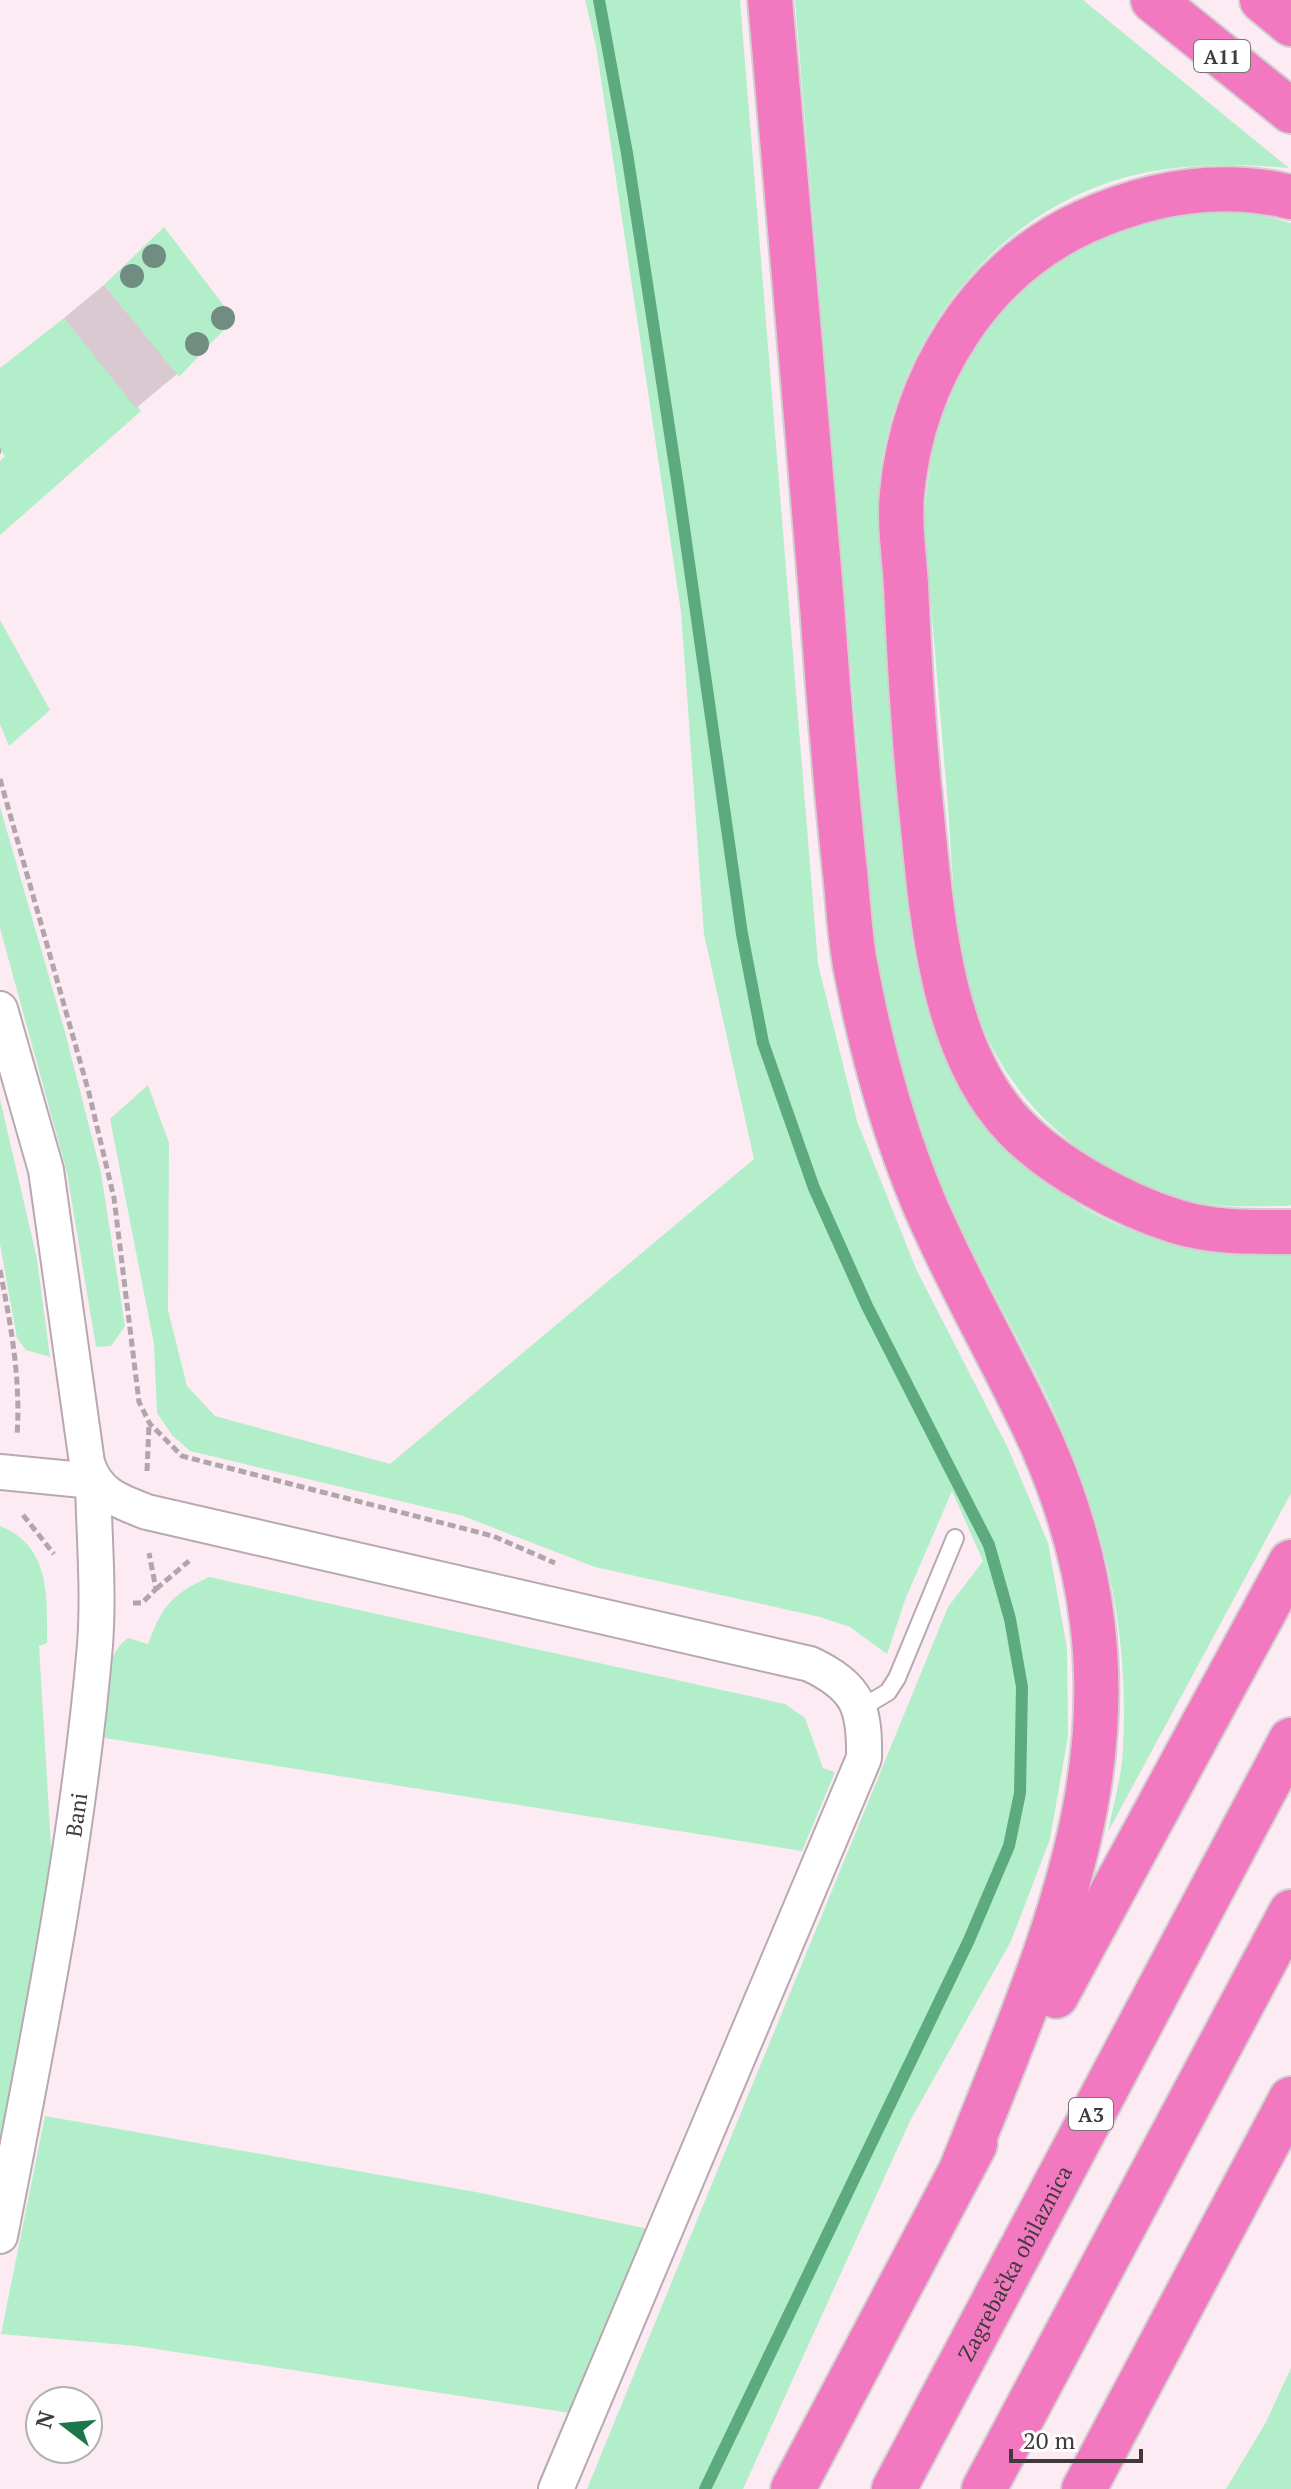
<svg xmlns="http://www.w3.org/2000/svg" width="1291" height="2489" font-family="'PT Serif',serif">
<rect width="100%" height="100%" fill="#fcebf3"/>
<path fill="#b2eec9" d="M585 0H740L818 964 857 1121 917 1271 1008 1448 1048 1543 1067 1648 1068 1736 1050 1839 1011 1941 910 2121 743 2489H587L948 1607 983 1561 952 1491 905 1600 887 1654 850 1627 820 1617 595 1567 463 1516 190 1451 172 1435 157 1413 154 1344 110 1119 148 1085 169 1143 168 1310 187 1386 215 1416 390 1464 754 1159 704 934 681 611 596 46Z
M795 0H1083L1289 168C1244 164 1199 163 1154 171 1006 196 899 330 880 474 877 497 880 523 881 546 883 620 890 694 896 768 907 899 906 1050 1008 1148 1048 1187 1100 1225 1156 1237 1199 1246 1247 1246 1291 1250V1493L1108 1832C1113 1805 1122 1776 1123 1748 1130 1616 1099 1504 1042 1386 1005 1312 963 1240 933 1163 903 1089 886 1013 873 935Z
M1216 209 1252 213 1291 223V1205L1286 1206C1256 1206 1225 1208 1196 1202 1102 1182 1015 1112 981 1022 953 951 953 868 947 794 939 703 932 612 924 522 928 474 934 422 956 378 989 312 1053 247 1126 227 1155 218 1186 214 1216 209Z
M164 227 234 319 179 377 104 285Z
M64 318 141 411 0 535V461L5 456 0 450V368Z
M0 620 50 710 9 746 0 724Z
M0 807 65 1032 101 1173 125 1326 111 1346 96 1347 67 1173 0 928Z
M0 1099 37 1259 50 1357 26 1350 17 1338 0 1244Z
M0 1526C51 1546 47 1597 47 1643L39 1646 52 1863 0 2178Z
M209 1577 785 1704 805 1718 823 1768 835 1772 802 1851 105 1738C107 1705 99 1659 128 1638L148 1644C162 1606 172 1594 209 1577Z
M45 2116 476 2192 648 2229 570 2413 137 2346 1 2334Z
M1291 2368V2489H1226L1266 2422Z"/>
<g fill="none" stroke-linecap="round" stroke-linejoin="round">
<path stroke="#5eaa7f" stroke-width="12" d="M599 0 627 153 678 486 742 934 763 1043 814 1188 867 1306 989 1545 1010 1619 1022 1687 1020 1793 1009 1846 969 1940 705 2489"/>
</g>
<path fill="#d9c9d1" d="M104 285 177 374 136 408 64 318Z"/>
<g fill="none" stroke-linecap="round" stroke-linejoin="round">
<defs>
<path id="service" d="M861 1708 888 1692 897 1678 955 1538"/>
<g id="minor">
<path d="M0 1009 46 1170 87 1463C97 1494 118 1501 147 1512L810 1664C858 1687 865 1707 864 1758L556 2489"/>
<path d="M0 1472 93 1481"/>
<path id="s1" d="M0 2236C38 2040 78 1844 95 1645 99 1591 94 1535 93 1481"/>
</g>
<g id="motorway">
<path d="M770 0C788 202 805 403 822 605 828 691 835 777 844 863 848 896 849 931 855 964 870 1044 892 1127 923 1201 958 1284 1005 1362 1042 1444 1161 1715 1062 1916 962 2168"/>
<path d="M1153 0 1291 111"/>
<path d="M1262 0 1291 24"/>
<path d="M1291 197C1220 180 1150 192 1084 222 978 271 913 379 902 493 899 523 904 555 906 584 909 655 913 726 920 797 931 902 937 1046 1015 1127 1053 1167 1125 1206 1178 1222 1214 1233 1253 1232 1291 1232"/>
<path d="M1056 1996 1291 1562"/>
<path d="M793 2489 975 2144"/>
<path id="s2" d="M894 2489 1291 1740"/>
<path d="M984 2489 1291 1912"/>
<path d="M1084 2489 1291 2099"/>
</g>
</defs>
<use href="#service" stroke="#b8a9b0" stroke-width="20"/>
<use href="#minor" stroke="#b8a9b0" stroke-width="38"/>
<use href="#motorway" stroke="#d1d0d0" stroke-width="48"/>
<path stroke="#b1a5ab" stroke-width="5" stroke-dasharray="8 4" stroke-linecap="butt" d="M0 451H1
M0 779 89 1093 114 1198 139 1402 150 1424 182 1456 493 1536 555 1563
M0 1270C11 1326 21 1379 17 1436
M147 1471 149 1425
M23 1515 54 1554
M156 1589 189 1561
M133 1603H142L156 1589 149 1553"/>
<use href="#service" stroke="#fff" stroke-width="16"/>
<use href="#minor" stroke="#fff" stroke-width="34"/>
<use href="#motorway" stroke="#f279bf" stroke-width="44"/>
</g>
<g fill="#718d81">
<circle cx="154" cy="256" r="12"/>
<circle cx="132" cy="276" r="12"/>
<circle cx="223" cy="318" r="12"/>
<circle cx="197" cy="344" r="12"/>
</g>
<g text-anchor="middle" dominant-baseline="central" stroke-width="6" stroke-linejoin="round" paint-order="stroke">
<g fill="#fff" stroke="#797577" stroke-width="2">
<rect x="1194" y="40" width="56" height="32" rx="6"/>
<rect x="1069" y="2098" width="44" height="32" rx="6"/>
</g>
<g font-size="20" font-weight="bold" fill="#403a3d">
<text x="1222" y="56">A11</text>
<text x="1091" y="2114">A3</text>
</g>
<g font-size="22" fill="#403a3d" stroke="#fff">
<text stroke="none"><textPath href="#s1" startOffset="428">Bani</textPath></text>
<text stroke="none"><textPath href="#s2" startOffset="256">Zagrebačka obilaznica</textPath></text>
</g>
</g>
<g transform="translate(64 2425) rotate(286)"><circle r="38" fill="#ffffff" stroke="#b3b0b1" stroke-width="2"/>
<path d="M0-6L14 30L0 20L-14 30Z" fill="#1b764b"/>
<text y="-12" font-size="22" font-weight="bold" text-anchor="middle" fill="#403a3d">N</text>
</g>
<path d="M1011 2449v12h130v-12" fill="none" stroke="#403a3d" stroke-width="4"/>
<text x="1023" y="2449" font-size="24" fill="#403a3d" stroke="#ffffff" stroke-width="6" paint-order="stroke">20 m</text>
</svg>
